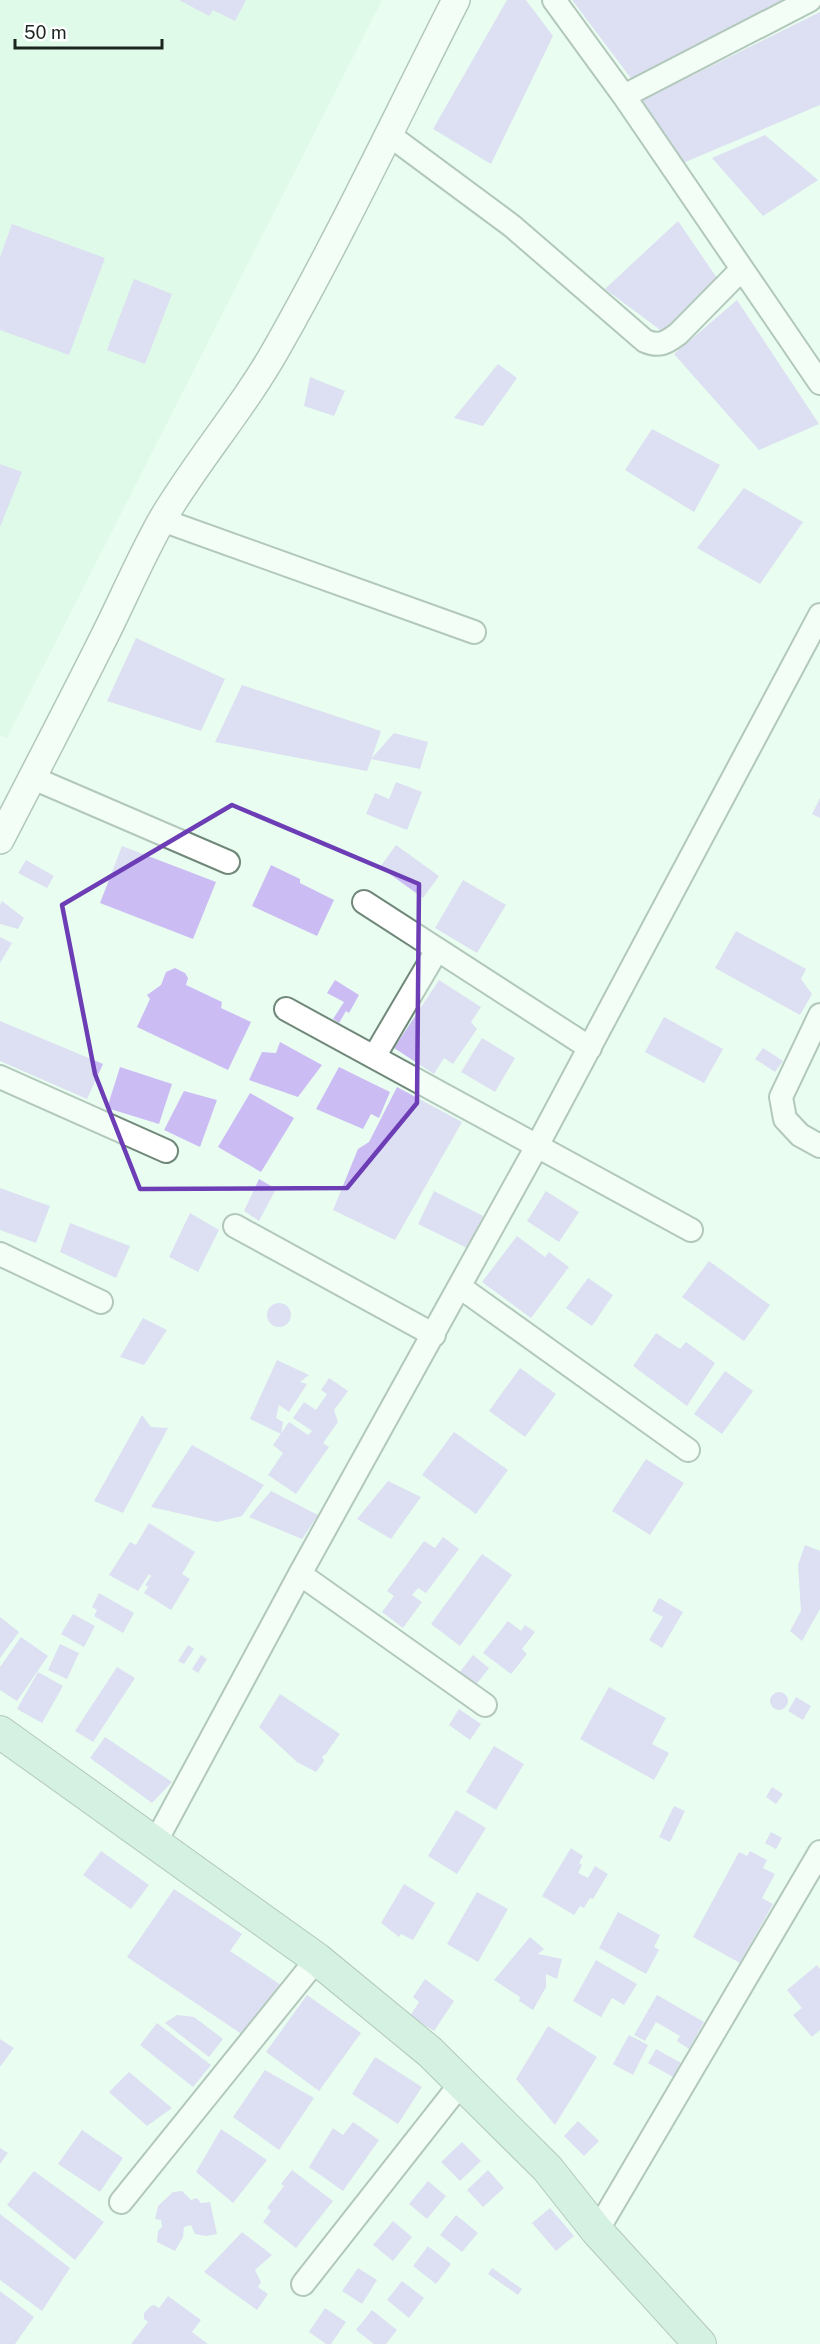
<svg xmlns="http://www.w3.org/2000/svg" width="820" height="2344" font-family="'Public Sans',sans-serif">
<rect width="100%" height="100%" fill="#e9fef0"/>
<path fill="#d3f6df" d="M0 0H382L7 738 0 735Z"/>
<path fill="#ccbcf4" d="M179 0H246L235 21 213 10 209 16Z
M507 0H526L553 36 491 164 433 129Z
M572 0H783L633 81Z
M820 12V105L683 163 639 102Z
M765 135 818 180 763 216 712 158Z
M678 221 717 278 663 332 605 289Z
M12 224 105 258 69 355 0 330V257Z
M134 279 172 294 145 364 107 350Z
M737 300 819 424 759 450 674 354Z
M498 364 517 378 483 426 454 418Z
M310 377 345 391 334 416 304 406Z
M652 429 720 465 694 512 625 470Z
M0 464 22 472 0 527Z
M744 488 803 522 760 584 697 548Z
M136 638 225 679 201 731 107 701Z
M242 685 381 731 367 771 215 742Z
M394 733 428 742 420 769 371 759Z
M396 782 422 792 407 830 366 814 375 793 389 799Z
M820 798V818L812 814Z
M396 845 439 876 423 898 380 867Z
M122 846 216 882 193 939 100 903Z
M26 860 54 876 47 888 18 873Z
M271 865 300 879V883L334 900 317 936 252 906Z
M463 880 506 905 477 953 435 928Z
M2 901 24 918 18 929 0 924V905Z
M736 931 806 969 801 979 812 994 800 1015 715 968Z
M0 937 12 943 0 963Z
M175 968 185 973 188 978 186 985 222 1002 221 1008 251 1022 228 1070 137 1027 150 999 147 995 161 985 166 972Z
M335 980 359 995 349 1013 346 1011 339 1023 333 1019 344 1002 327 993Z
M439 980 481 1007 471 1022 477 1029 453 1064 444 1058 434 1074 394 1048Z
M664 1017 723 1049 704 1083 645 1052Z
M0 1021 103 1064 87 1099 0 1061Z
M482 1038 515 1058 495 1092 461 1072Z
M280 1042 322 1065 298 1097 249 1080 262 1052 276 1053Z
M763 1048 783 1061 775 1072 755 1059Z
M120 1067 172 1084 159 1124 107 1108Z
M339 1067 390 1092 379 1118 371 1114 363 1129 316 1109Z
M397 1087 462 1122 395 1240 333 1210 358 1149 369 1142Z
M184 1091 217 1100 200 1147 164 1130Z
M250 1093 294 1118 261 1172 218 1147Z
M259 1179 276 1189 259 1221 244 1211Z
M0 1188 50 1206 36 1243 0 1230Z
M434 1191 483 1216 467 1248 418 1224Z
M546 1191 579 1212 559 1242 527 1221Z
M190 1213 219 1230 198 1272 169 1257Z
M70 1223 130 1246 116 1278 60 1252Z
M517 1236 545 1257 549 1252 569 1267 531 1318 482 1282Z
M709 1261 770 1305 744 1341 682 1297Z
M588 1278 613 1295 592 1326 566 1308Z
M267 1315a12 12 0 1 1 24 0a12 12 0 1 1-24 0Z
M143 1318 167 1330 144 1365 120 1357Z
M656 1333 680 1349 686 1342 715 1363 687 1406 633 1366Z
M277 1360 309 1375 300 1382 307 1384 289 1412 279 1405 276 1418 283 1422 281 1434 250 1419Z
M520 1368 556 1394 525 1437 489 1411Z
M725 1371 753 1391 722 1434 694 1414Z
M329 1378 348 1391 334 1410 338 1422 323 1443 329 1447 296 1494 268 1475 283 1453 273 1445 289 1422 308 1435 312 1431 293 1418 304 1402 316 1410 327 1394 321 1390Z
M142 1415 151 1427 168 1428 123 1513 94 1501Z
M454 1432 508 1470 476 1514 422 1475Z
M192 1445 264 1485 242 1516 217 1522 151 1507Z
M646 1459 684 1483 650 1535 612 1511Z
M388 1481 421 1497 391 1539 357 1519Z
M271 1491 318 1515 302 1539 249 1517Z
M149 1523 195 1552 182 1574 190 1579 171 1610 144 1593 148 1587 145 1585 151 1576 149 1574 138 1591 109 1575 130 1542 136 1545Z
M443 1537 459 1549 426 1593 418 1588 412 1595 422 1602 403 1628 382 1612 394 1596 387 1591 424 1541 435 1548Z
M805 1545 820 1551V1609L802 1641 790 1631 801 1611 798 1565Z
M482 1554 512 1575 460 1646 431 1624Z
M99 1593 134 1613 123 1633 94 1616 97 1610 92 1607Z
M659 1598 683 1612 662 1648 649 1640 663 1617 652 1611Z
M73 1614 95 1626 84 1647 61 1634Z
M0 1617 19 1632 0 1658Z
M508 1621 521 1631 525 1625 535 1632 522 1649 527 1654 511 1674 483 1653Z
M21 1637 48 1656 17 1701 0 1690V1667Z
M60 1644 79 1653 67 1679 48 1670Z
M188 1645 194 1649 184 1664 178 1661Z
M201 1655 207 1659 198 1673 192 1669Z
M473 1655 489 1668 475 1686 459 1673Z
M117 1667 135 1678 93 1742 75 1731Z
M38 1672 63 1686 42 1723 17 1709Z
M609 1687 666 1718 652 1744 669 1753 654 1780 580 1739Z
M770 1701a9 9 0 1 1 18 0a9 9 0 1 1-18 0Z
M280 1694 340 1734 325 1755 322 1756 324 1761 316 1772 297 1762 259 1727Z
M796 1697 811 1706 803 1720 788 1711Z
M459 1709 481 1724 470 1740 449 1725Z
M105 1737 172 1782 152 1803 90 1758Z
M494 1746 524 1764 496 1810 466 1792Z
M772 1787 783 1794 776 1804 766 1797Z
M674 1806 685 1811 670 1842 659 1837Z
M456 1810 486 1828 457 1874 428 1856Z
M771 1832 782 1838 776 1849 765 1843Z
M571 1848 583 1856 579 1863 582 1865 578 1873 588 1878 595 1866 608 1874 593 1899 590 1898 584 1908 580 1906 574 1915 542 1896Z
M101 1851 149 1885 131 1909 83 1875Z
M750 1851 767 1860 763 1868 775 1874 762 1898 773 1904 740 1963 693 1937 739 1852 747 1856Z
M404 1884 435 1903 413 1940 401 1934 399 1937 381 1923Z
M174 1889 242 1934 230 1951 281 1985 246 2037 127 1957Z
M477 1892 508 1909 478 1962 447 1944Z
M618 1912 660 1935 654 1947 659 1950 646 1974 599 1948Z
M530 1937 544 1949 538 1954 562 1959 557 1979 546 1974V1987L533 2010 519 2001 520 1997 494 1980Z
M596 1960 637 1984 624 2005 612 1998 601 2017 573 2001Z
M817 1965 820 1969V2030L812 2037 793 2015 802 2008 787 1990Z
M425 1979 454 2001 434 2031 410 2016 419 2002 413 1997Z
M307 1995 361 2033 319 2091 266 2052Z
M657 1995 704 2022 689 2049 677 2041 680 2036 656 2022 645 2041 634 2035Z
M177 2015 194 2017 223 2039 209 2057 165 2023Z
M157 2023 211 2065 193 2087 140 2045Z
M548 2026 597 2057 555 2125 516 2079Z
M629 2035 648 2045 633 2075 613 2064Z
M0 2039 14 2048 0 2067Z
M656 2049 681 2063 673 2077 648 2063Z
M375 2057 422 2087 398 2124 352 2094Z
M265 2070 314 2098 279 2150 233 2117Z
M129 2072 172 2108 147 2126 109 2092Z
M578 2121 599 2141 584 2156 564 2136Z
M353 2122 379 2140 343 2191 309 2167 333 2128 343 2135Z
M221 2129 267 2160 233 2203 196 2172Z
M82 2130 123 2158 100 2192 58 2164Z
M462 2142 481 2161 460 2181 441 2162Z
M0 2148 8 2153 0 2164Z
M292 2170 333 2201 296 2248 263 2222 271 2211 267 2208 284 2186 281 2184Z
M488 2170 504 2188 483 2207 467 2190Z
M34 2171 104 2222 75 2260 7 2205Z
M428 2181 446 2196 427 2219 409 2204Z
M182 2191 191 2200 197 2198 201 2203 210 2202 217 2234 206 2236 195 2234 191 2225 184 2227 183 2237 175 2251 157 2242 158 2231 162 2227 161 2220 155 2219 158 2206 173 2192Z
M550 2208 574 2236 556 2251 532 2223Z
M0 2214 70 2268 42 2311 0 2280Z
M456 2215 478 2233 462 2252 440 2235Z
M393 2221 412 2237 393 2261 373 2245Z
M242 2232 272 2255 255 2270 261 2282 258 2287 268 2294 257 2310 204 2272Z
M428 2246 451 2264 436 2284 413 2266Z
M358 2268 377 2280 362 2304 342 2291Z
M492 2268 522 2289 518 2295 488 2274Z
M402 2281 424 2298 409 2318 387 2300Z
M0 2291 34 2317 15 2344H0Z
M168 2296 201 2320 192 2332 208 2344H131L148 2322 144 2319V2313L151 2306 154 2305 159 2308Z
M325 2308 346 2322 331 2344H326L309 2332Z
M372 2310 397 2330 386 2344H374L356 2330Z"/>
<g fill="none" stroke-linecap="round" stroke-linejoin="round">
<defs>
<path id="minor" d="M554 0 624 96 820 383
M624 96 810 0
M388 134 512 226 645 341C659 347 666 343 678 334L742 269
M162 520 474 632
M33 778 228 862
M364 902 590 1048
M286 1009 691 1230
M820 1015 781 1097 785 1119 800 1135 820 1146
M374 1057 437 950
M0 1077 166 1151
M235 1226 434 1335
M0 1254 101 1302
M460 1287 688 1450
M300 1574 485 1705
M155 1843 300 1574 537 1146 820 615
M121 2202 317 1959
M597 2231 820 1852
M303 2284 462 2082"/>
<path id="tertiary" d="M0 840C34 774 68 709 101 643 122 602 140 558 163 518 198 459 244 407 278 346 342 233 397 116 456 0"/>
<path id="secondary" d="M0 1732 317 1959 430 2052 547 2168 597 2231 700 2344"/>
</defs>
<use href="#minor" stroke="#708879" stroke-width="26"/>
<use href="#tertiary" stroke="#708879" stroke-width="30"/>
<use href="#secondary" stroke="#708879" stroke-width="34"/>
<use href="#minor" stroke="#fff" stroke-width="22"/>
<use href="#tertiary" stroke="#fff" stroke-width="27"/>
<use href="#secondary" stroke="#bde3d1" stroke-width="32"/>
</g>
<path d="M0 0H820V2344H0ZM232 805 419 884 417 1103 347 1188 140 1189 95 1074 62 905Z" fill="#e9fef0" fill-opacity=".55" fill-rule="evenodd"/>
<path fill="none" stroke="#6c3db5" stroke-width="4.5" stroke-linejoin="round" d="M232 805 419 884 417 1103 347 1188 140 1189 95 1074 62 905Z"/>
<path d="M15 39v9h147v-9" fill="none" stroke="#1b251f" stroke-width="3"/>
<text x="24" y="39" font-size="18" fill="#1b251f" stroke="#ffffff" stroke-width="4.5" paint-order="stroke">50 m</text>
</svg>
